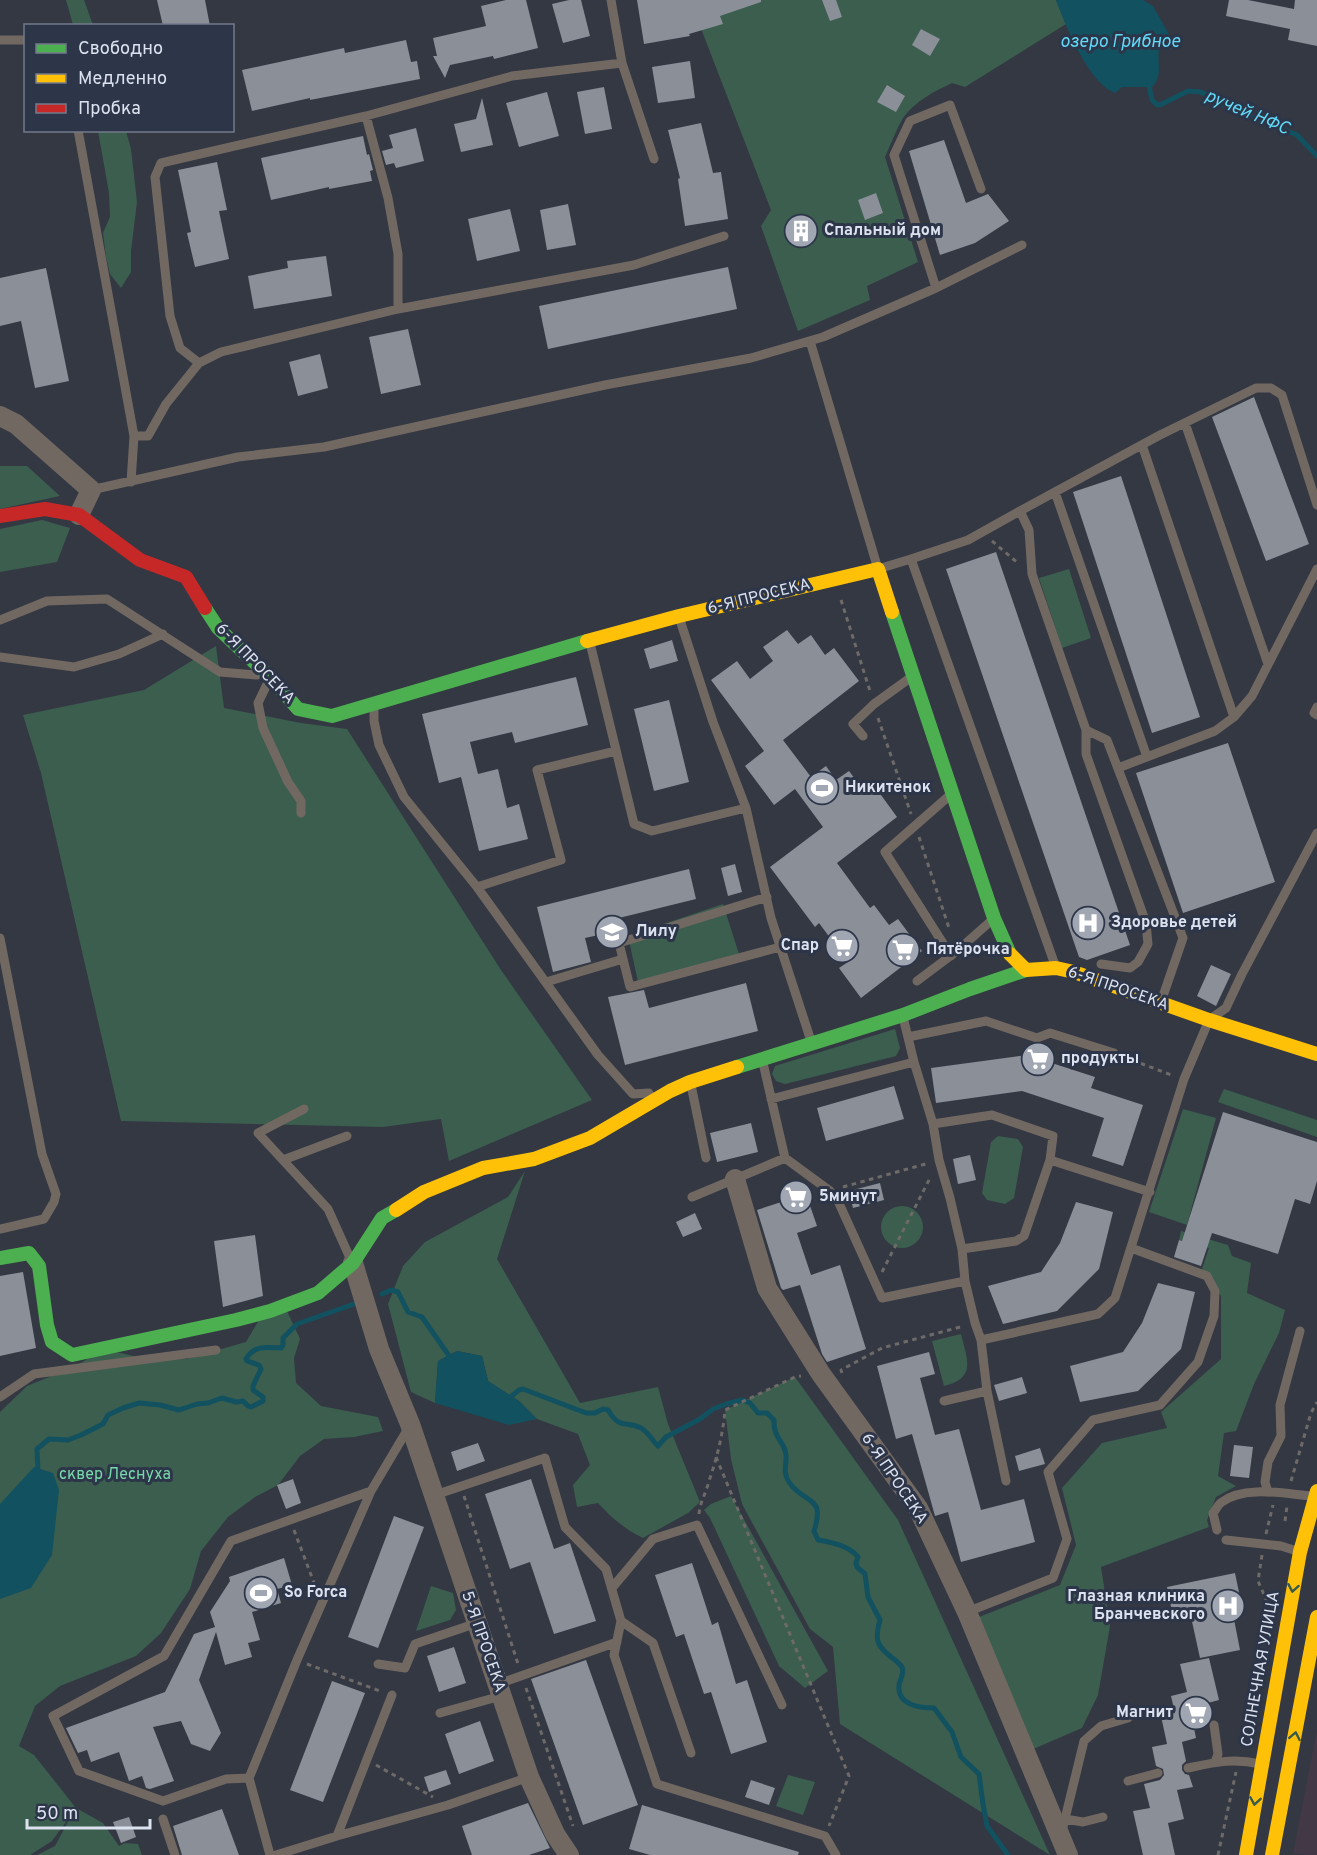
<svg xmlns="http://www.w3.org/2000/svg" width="1317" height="1855" font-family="Overpass,sans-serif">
<rect width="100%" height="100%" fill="#333843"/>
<path fill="#433845" d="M1317 1729V1855L1293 1854Z"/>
<path fill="#3b5e4e" d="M66 0H84L93 25H73Z
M690 0H1056L1066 24 965 87 952 83C935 91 914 102 903 118 896 130 891 144 885 157L918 262 867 286 870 300 798 331 761 226 771 210Z
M98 131H126L131 149 137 202 131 251V272L121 288 110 274 106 257 103 233 110 217 109 193Z
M0 466H27L60 496 0 509Z
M42 520 70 528 57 562 0 572V529Z
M1069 569 1091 638 1062 648 1039 578Z
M216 646 224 708 301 723 347 729 501 970 592 1100 449 1161 441 1119 383 1127 121 1121 41 773 23 715 144 690Z
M723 904 739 954 638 982 628 936Z
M895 1029 900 1048 896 1056 785 1084 776 1081 772 1074 775 1066Z
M1224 1089 1317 1120V1137L1218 1102Z
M1183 1109 1216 1118 1187 1225 1149 1212Z
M998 1136 1018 1139 1023 1147 1014 1198 1005 1204 987 1200 982 1193 991 1142Z
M525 1171 497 1259 580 1403 658 1387 668 1424 700 1502 688 1513 643 1538C624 1529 611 1517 598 1503L577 1507 573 1485 590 1465 578 1434 537 1419 519 1401 488 1381 482 1356 457 1351 438 1361 435 1403 411 1392 388 1304 403 1266 425 1242 508 1197Z
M881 1227a21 21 0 1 1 42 0a21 21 0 1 1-42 0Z
M1181 1231 1228 1245 1232 1256 1251 1263 1247 1293 1285 1310 1279 1333 1254 1384 1236 1431 1224 1433 1218 1476 1236 1486 1216 1497 1207 1520 1209 1527 1101 1567 1110 1626 1098 1695 1082 1728 1031 1750 974 1619 1060 1585 1076 1545 1062 1488 1102 1443 1167 1428 1161 1412 1221 1359V1296L1202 1269 1209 1248 1179 1240Z
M286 1309 300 1339 294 1358 296 1383 321 1406 378 1417 383 1431 354 1437 324 1439 300 1456 278 1485 255 1497 228 1517 201 1551 190 1589 161 1633 136 1656 60 1686 35 1706 19 1746 34 1755 76 1808 103 1823 119 1846 125 1843 138 1844 142 1855H37L55 1846 72 1814 52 1841 30 1855H0V1412L27 1386 74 1367 104 1349 150 1360 186 1359 246 1342 259 1320Z
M961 1334C967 1359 977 1378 944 1386L932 1341Z
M795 1377 898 1520 1050 1855 840 1724 833 1647 810 1629 742 1504 731 1459 725 1410Z
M731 1496 828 1671 805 1688 779 1666 710 1518 704 1510 711 1504Z
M431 1586 453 1593 456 1610 450 1620 416 1631Z
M788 1775 815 1782 803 1815 776 1806Z"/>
<path fill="#125160" d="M1056 0H1143L1153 6 1174 43 1175 49H1159C1157 62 1163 77 1152 87H1122L1115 93C1089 84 1065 25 1056 0Z
M457 1351 482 1356 488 1381 519 1401 537 1419 509 1425 435 1403 438 1361Z
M34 1467 53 1473 59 1490 52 1555 31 1588 0 1599V1504Z"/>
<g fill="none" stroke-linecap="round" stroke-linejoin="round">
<path stroke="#125160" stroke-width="5" d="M1148 81 1152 100 1157 105 1162 104 1188 91 1201 92 1224 105 1297 135 1317 156
M382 1294 391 1290 398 1292 408 1312 422 1317 452 1360
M508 1399 519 1390 523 1389 586 1413H595L603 1409 608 1410C621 1431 625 1420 641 1428 649 1433 652 1440 658 1446L666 1437 700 1419 713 1409 726 1404 742 1400 750 1403 758 1413H767L774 1420C773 1439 785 1441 786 1455 787 1466 782 1471 789 1482 804 1505 826 1494 814 1531L818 1540C831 1542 850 1546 858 1557L856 1563 857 1567 865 1574 868 1597 880 1620C874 1641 877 1647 895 1660 897 1662 900 1664 902 1667 905 1673 900 1679 899 1685 897 1705 919 1708 934 1708L952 1732 961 1757 979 1774 983 1804 987 1826 1008 1855
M36 1474 38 1472 37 1449 49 1439 68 1440 81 1435 103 1424 108 1415 123 1408 139 1403 160 1405 179 1410 197 1404 208 1403 222 1398 236 1402 243 1401 248 1406 251 1407 263 1401V1397L253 1390V1386L261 1369 259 1365 247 1361 246 1359C254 1345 267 1347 281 1348L283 1345V1338L297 1324 357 1303"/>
</g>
<path fill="#8a8f98" d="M157 0H205L210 26H163Z
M506 0H526L538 48 494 59 493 56 450 65 445 78 433 56H437L433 38 486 26 481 6Z
M569 0H581L590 36 563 43 552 4Z
M637 0H761V2L720 16 723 24 689 34 690 36 644 44Z
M822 0H836L842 17 830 21Z
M1229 0H1248L1294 9 1295 0H1317V46L1288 40 1290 29 1226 16Z
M921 29 940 39 930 56 912 45Z
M406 40 411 62 417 61 420 79 310 100V98L252 111 242 70 344 48 345 53Z
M690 61 695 98 658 103 652 67Z
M887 85 905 96 896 112 877 102Z
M604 87 612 129 585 134 577 92Z
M547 92 559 136 519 147 506 103Z
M482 98 493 145 461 152 454 124 476 119Z
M701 123 713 173 721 172 728 219 685 226 678 179 680 178 668 130Z
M416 128 424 161 396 168 394 163 386 165 382 151 393 148 389 135Z
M363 136 367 155 369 154 373 170 370 171 372 181 329 189V187L271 200 261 158Z
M944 140 966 203 988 194 1009 221 975 243 940 255 909 151Z
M217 162 227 210 219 211 229 259 195 267 187 233 191 232 178 170Z
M876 193 883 213 865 220 858 200Z
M568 204 576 245 547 250 540 210Z
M510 209 520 251 477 261 468 219Z
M806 218 813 238 795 244 788 224Z
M326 256 332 296 254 309 248 276 288 268 287 261Z
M728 267 737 309 548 349 539 306Z
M46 268 69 381 35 388 21 321 0 326V278Z
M408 329 421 385 381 394 369 337Z
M320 354 328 388 298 396 289 362Z
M1254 397 1309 544 1266 561 1212 417Z
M1121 476 1200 717 1152 733 1073 492Z
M996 552 1130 945 1087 960 1079 957 946 569Z
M787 630 798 644 811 635 825 655 834 648 859 681 783 740 811 777 826 766 836 780 849 771 864 791 873 784 897 817 837 863 870 908 874 905 889 925 898 919 922 951 861 998 839 968 848 962 819 923 815 927 770 867 823 827 795 789 774 805 745 766 764 751 711 680 737 661 750 679 773 661 763 647Z
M672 640 678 661 650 669 644 649Z
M576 677 588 725 515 743 512 732 470 742 478 774 498 769 507 808 519 804 528 839 479 851 461 777 439 783 422 714Z
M669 700 689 782 654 791 634 709Z
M1228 743 1275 882 1183 913 1136 773Z
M735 864 742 892 728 896 721 868Z
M689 869 696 899 619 918 622 930 585 938 591 962 553 972 537 907Z
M1211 965 1231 974 1216 1006 1197 996Z
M746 983 758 1031 625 1065 608 997 644 990 649 1008Z
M1027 1055 1095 1077 1091 1088 1143 1105 1123 1166 1092 1156 1104 1118 1022 1091 936 1103 931 1068Z
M894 1086 904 1119 826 1141 817 1108Z
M1223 1112 1317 1142V1181L1310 1204 1295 1199 1278 1254 1212 1233 1201 1266 1174 1257 1179 1240 1182 1241Z
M751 1123 758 1152 717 1162 710 1133Z
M970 1155 976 1180 958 1184 953 1159Z
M880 1183 884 1200 853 1208 849 1191Z
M806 1194 817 1226 797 1233 811 1275 840 1265 866 1349 827 1362 822 1354 800 1285 783 1290 781 1288 757 1210Z
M1076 1202 1113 1212 1099 1269 1057 1311 1003 1324 988 1286 1041 1272 1060 1243Z
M695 1213 702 1229 683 1237 676 1222Z
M255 1235 263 1296 223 1307 214 1241Z
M23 1272 36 1348 0 1356V1276Z
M1158 1283 1195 1292 1181 1349 1138 1391 1080 1402 1070 1366 1123 1352 1142 1323Z
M929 1352 935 1374 920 1378 935 1435 959 1429 981 1510 1024 1499 1035 1542 961 1562 948 1512 935 1516 912 1434 896 1439 877 1366Z
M1022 1377 1027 1393 999 1401 994 1385Z
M478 1443 485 1461 457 1471 451 1452Z
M1234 1445 1253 1447 1249 1478 1230 1476Z
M1040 1448 1045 1464 1019 1471 1015 1456Z
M293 1479 301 1503 286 1509 277 1485Z
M531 1479 554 1549 570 1543 596 1621 554 1634 530 1562 510 1569 485 1494Z
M394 1516 424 1527 378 1648 348 1637Z
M284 1558 292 1585 277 1589 281 1603 252 1612 260 1640 248 1643 252 1657 225 1665 216 1632 199 1680 221 1733 210 1751 191 1744 181 1721 153 1727 174 1781 150 1789 146 1788 142 1776 129 1781 119 1752 91 1762 87 1750 78 1753 66 1728 165 1692 194 1634 215 1627 210 1612 230 1581 229 1577Z
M692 1563 712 1625 718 1622 736 1684 747 1680 767 1742 731 1754 711 1692 704 1694 684 1634 676 1637 655 1575Z
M1235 1573 1242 1607 1232 1609 1240 1650 1200 1658 1191 1617 1174 1621 1167 1587Z
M454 1647 466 1683 439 1692 427 1656Z
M1209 1658 1219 1700 1204 1704 1207 1720 1193 1723 1196 1738 1182 1742 1186 1761 1182 1765V1770L1185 1774 1189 1775 1193 1787 1177 1790 1184 1819 1168 1823 1175 1855H1143L1133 1811 1150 1808 1144 1784 1160 1780 1164 1775 1163 1769 1156 1766 1152 1747 1167 1744 1161 1716 1175 1713 1171 1696 1187 1692 1180 1664Z
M586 1660 638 1805 583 1825 531 1679Z
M332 1681 365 1693 323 1802 290 1790Z
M480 1721 494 1761 459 1774 445 1734Z
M446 1770 451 1784 429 1792 424 1777Z
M751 1780 775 1788 769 1805 745 1797Z
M528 1803 550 1848 529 1855H472L462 1826Z
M642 1805 799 1852 798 1855H650L629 1849Z
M222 1809 239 1855H182L173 1826Z
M129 1817 136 1837 121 1843 113 1822Z"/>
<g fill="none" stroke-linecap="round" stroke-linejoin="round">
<path stroke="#6e6a68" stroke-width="3" stroke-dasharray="4.5 4.5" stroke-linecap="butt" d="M992 541 1019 564
M841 600 870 691
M878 718 911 814
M919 837 949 928
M1124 1057 1174 1076
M843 1187 929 1163
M882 1272 931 1176
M842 1373 841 1370 882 1348 964 1326
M716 1457 849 1776 829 1826
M1291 1481 1311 1413 1317 1402
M464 1496 518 1664
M699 1514C700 1502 706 1493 709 1481 717 1458 723 1434 725 1410L795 1377 801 1376
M1285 1521 1287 1506
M294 1530 316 1588
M1266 1534 1273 1505
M1262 1555 1258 1581 1269 1606
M307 1664 380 1691
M526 1688 573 1826
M376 1765 433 1797
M1218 1855 1236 1772"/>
<path stroke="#726862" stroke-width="9" d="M611 0 622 63 654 159
M0 40H26
M366 116 388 198 398 254V309
M78 130 134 436 131 482
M936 288 894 155 910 121 950 105 981 189
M810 341 878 569 911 559 1055 965
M199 363 180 348 170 316 155 177 161 163 366 116 512 76 622 63
M1185 423 1268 664
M134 436H148L166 404 199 363 221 352 398 309 634 265 724 236
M1142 445 1234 717
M91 490 238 457 324 447 605 385 751 358 823 337 936 288 1022 245
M1055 492 1147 757
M1020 511 1160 435 1256 388H1271L1282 395 1317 505
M911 559 968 540 1020 511 1029 530 1032 574 1086 730V754L1146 923 1148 944 1138 962 1130 968 1101 964
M0 620 47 601 107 599 220 672 257 675
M680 620 713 722 746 808 771 918 811 1041
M590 643 634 824 652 831 746 808
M0 657 74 667 119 654 163 634
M269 680 258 703 263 728 288 782 301 801V813
M1317 707 1314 713 1317 715
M374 708V721L379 745 404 797 477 887 598 1055 633 1094 649 1093
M1086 730 1107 740 1183 938 1162 999
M863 736 853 724 874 704 910 678
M1118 768 1215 731 1234 717 1252 696 1317 569
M949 796 885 852 951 956
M477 887 561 860 537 770 616 751
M767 897 619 943 630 987 780 947
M0 938 42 1154 56 1194 54 1202 44 1219 0 1229
M917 981 957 951 992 920
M546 982 623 959
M903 1017 914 1062 933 1124 939 1160 950 1198 962 1249 965 1281
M908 1037 986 1021 1037 1038 1050 1033 1114 1053
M763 1063 785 1158 830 1191 838 1201 882 1298 965 1281 975 1323 981 1340 987 1391 1006 1481
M691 1085 706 1158
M771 1099 914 1062
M304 1109 258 1133 328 1209 350 1258
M933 1124 992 1115 1053 1136 1050 1160
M283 1160 347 1136
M692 1197 785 1158
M962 1249 1016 1241 1024 1236 1050 1160 1150 1192
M981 1340 1098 1314 1115 1298 1184 1079 1209 1020 1226 1008 1242 974 1317 833
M0 1397 34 1374 216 1350
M944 1401 987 1391
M1268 1492 1265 1482 1268 1462 1281 1436 1280 1405 1300 1331
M435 1495 545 1458 565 1527 606 1569 621 1621 614 1655 657 1784 825 1836 836 1855
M1217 1530 1213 1513C1216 1510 1218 1504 1222 1502 1244 1485 1286 1494 1312 1496
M1226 1540 1281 1546 1297 1551
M612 1588 653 1539 697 1525 782 1705
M967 1612 1053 1578 1067 1539 1048 1472 1093 1420 1160 1405 1198 1362 1214 1316 1215 1291 1207 1276 1131 1248
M621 1621 653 1643 691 1753
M378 1664 405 1668 415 1644 477 1623
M498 1684 617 1642
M440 1713 501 1696
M1214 1725 1218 1754 1215 1762
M1188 1768C1216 1762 1232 1758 1261 1764
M249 1778 297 1660 371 1491
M1128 1781 1158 1773
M163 1819 175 1855
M1065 1819 1083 1822 1103 1817
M1062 1831 1084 1741 1101 1726 1128 1718
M337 1836 392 1695
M270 1855 249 1778 226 1779 163 1801 79 1771 53 1716 164 1656 231 1541 371 1491 409 1427
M276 1855 337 1836 448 1805 529 1777"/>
<path stroke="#726862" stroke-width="20" d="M0 416 16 424 91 490 79 515
M735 1179 767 1288 821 1374 918 1508 967 1612 1068 1855
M353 1263 379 1349 410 1424 529 1777 555 1834 569 1855"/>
<path stroke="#4caf50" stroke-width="14" d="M205 608 218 628 270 677 298 709 332 716 587 641
M892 612 994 918 1010 954
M737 1067 903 1015 970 989 1026 970
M0 1258 29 1253 39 1266 47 1325 52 1342 72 1355 236 1320 270 1311 318 1293 353 1263 382 1218 396 1210"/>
<path stroke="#ffc107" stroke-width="14" d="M587 641 679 616 878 569 892 612
M1010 954 1026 970 1056 968 1074 972 1209 1020 1317 1054
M396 1210 424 1192 483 1168 534 1159 590 1138 670 1091 690 1082 737 1067
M1246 1855 1300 1552 1317 1491
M1272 1855 1317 1617"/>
<path stroke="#c62828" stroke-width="14" d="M0 516 45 509 79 515 140 560 186 577 205 608"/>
</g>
<defs><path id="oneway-chevron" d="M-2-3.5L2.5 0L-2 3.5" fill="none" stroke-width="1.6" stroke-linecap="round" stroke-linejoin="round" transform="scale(1.5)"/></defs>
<g stroke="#365a4b">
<use href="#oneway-chevron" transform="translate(1293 1588) rotate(100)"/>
<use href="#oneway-chevron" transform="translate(1295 1736) rotate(-79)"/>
<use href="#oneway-chevron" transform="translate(1255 1801) rotate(99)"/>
</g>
<defs>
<symbol id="building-disc" viewBox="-11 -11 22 22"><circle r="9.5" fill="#a1a6b3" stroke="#2d3549"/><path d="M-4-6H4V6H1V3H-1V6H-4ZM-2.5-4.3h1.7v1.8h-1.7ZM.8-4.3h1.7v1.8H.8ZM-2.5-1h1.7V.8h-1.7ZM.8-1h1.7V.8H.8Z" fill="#fff"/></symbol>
<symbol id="stadium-disc" viewBox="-11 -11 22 22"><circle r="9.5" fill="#a1a6b3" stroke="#2d3549"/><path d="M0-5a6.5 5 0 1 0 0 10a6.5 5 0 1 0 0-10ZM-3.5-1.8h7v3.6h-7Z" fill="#fff"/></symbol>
<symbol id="hospital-disc" viewBox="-11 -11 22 22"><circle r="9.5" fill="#a1a6b3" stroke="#2d3549"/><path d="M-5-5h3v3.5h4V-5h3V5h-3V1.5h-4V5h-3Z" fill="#fff"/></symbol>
<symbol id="school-disc" viewBox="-11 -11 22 22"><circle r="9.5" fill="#a1a6b3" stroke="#2d3549"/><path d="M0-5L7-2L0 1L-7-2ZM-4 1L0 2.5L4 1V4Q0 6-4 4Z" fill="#fff"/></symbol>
<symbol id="supermarket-disc" viewBox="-11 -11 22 22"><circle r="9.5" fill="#a1a6b3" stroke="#2d3549"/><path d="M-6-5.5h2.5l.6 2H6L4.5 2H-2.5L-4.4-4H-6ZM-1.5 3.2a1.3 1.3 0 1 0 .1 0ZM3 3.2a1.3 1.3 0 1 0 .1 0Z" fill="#fff"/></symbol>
</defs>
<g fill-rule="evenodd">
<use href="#building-disc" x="782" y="212" width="38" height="38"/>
<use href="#stadium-disc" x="803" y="769" width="38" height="38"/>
<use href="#hospital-disc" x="1069" y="904" width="38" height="38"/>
<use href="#school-disc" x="593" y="913" width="38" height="38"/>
<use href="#supermarket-disc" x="823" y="927" width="38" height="38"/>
<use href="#supermarket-disc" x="884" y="931" width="38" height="38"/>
<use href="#supermarket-disc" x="1019" y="1040" width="38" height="38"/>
<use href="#supermarket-disc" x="777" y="1178" width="38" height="38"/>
<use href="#stadium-disc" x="242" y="1574" width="38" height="38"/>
<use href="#hospital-disc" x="1209" y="1587" width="38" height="38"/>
<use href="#supermarket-disc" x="1177" y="1694" width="38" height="38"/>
</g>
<g text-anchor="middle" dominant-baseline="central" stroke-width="6" stroke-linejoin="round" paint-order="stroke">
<g font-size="16" font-weight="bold" fill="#dce2ef" stroke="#2d3549" text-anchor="start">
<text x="824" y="231">Спальный дом</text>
<text x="845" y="788">Никитенок</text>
<text x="1111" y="923">Здоровье детей</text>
<text x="635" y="932">Лилу</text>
<text x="819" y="946" text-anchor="end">Спар</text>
<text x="926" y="950">Пятёрочка</text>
<text x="1061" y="1059">продукты</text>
<text x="819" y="1197">5минут</text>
<text x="284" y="1593">So Forca</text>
<text x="1205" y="1597" text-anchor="end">Глазная клиника<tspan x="1205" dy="18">Бранчевского</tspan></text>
<text x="1173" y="1713" text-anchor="end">Магнит</text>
</g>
<g font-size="16" fill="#dce2ef" stroke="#2d3549">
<text transform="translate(759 597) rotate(-14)">6-Я ПРОСЕКА</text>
<text transform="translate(255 664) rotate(46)">6-Я ПРОСЕКА</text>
<text transform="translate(1118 989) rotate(19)">6-Я ПРОСЕКА</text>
<text transform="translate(894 1479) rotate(56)">6-Я ПРОСЕКА</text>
<text transform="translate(483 1642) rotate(71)">5-Я ПРОСЕКА</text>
<text transform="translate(1261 1669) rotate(-80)">СОЛНЕЧНАЯ УЛИЦА</text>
</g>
<g font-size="16" fill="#77d8aa" stroke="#2d3549">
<text x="115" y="1475">сквер Леснуха</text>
</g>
<g font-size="18" font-style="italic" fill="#61daf8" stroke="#2d3549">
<text x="1120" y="42">озеро Грибное</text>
<text transform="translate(1247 113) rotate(23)">ручей НФС</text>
</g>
</g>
<rect x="24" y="24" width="210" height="108" fill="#2d3549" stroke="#737a8b" stroke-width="1.5"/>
<rect x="36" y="44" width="30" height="9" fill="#4caf50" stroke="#737a8b" stroke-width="1.5"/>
<text x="78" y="54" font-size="18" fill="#dce2ef">Свободно</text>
<rect x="36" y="74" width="30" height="9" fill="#ffc107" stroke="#737a8b" stroke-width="1.5"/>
<text x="78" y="84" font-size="18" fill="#dce2ef">Медленно</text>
<rect x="36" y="104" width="30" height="9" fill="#c62828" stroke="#737a8b" stroke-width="1.5"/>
<text x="78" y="114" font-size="18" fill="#dce2ef">Пробка</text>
<path d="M27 1819v9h123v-9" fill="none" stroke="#dce2ef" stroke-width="3"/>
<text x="36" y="1819" font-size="18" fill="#dce2ef" stroke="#2d3549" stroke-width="4.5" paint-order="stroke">50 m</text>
</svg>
